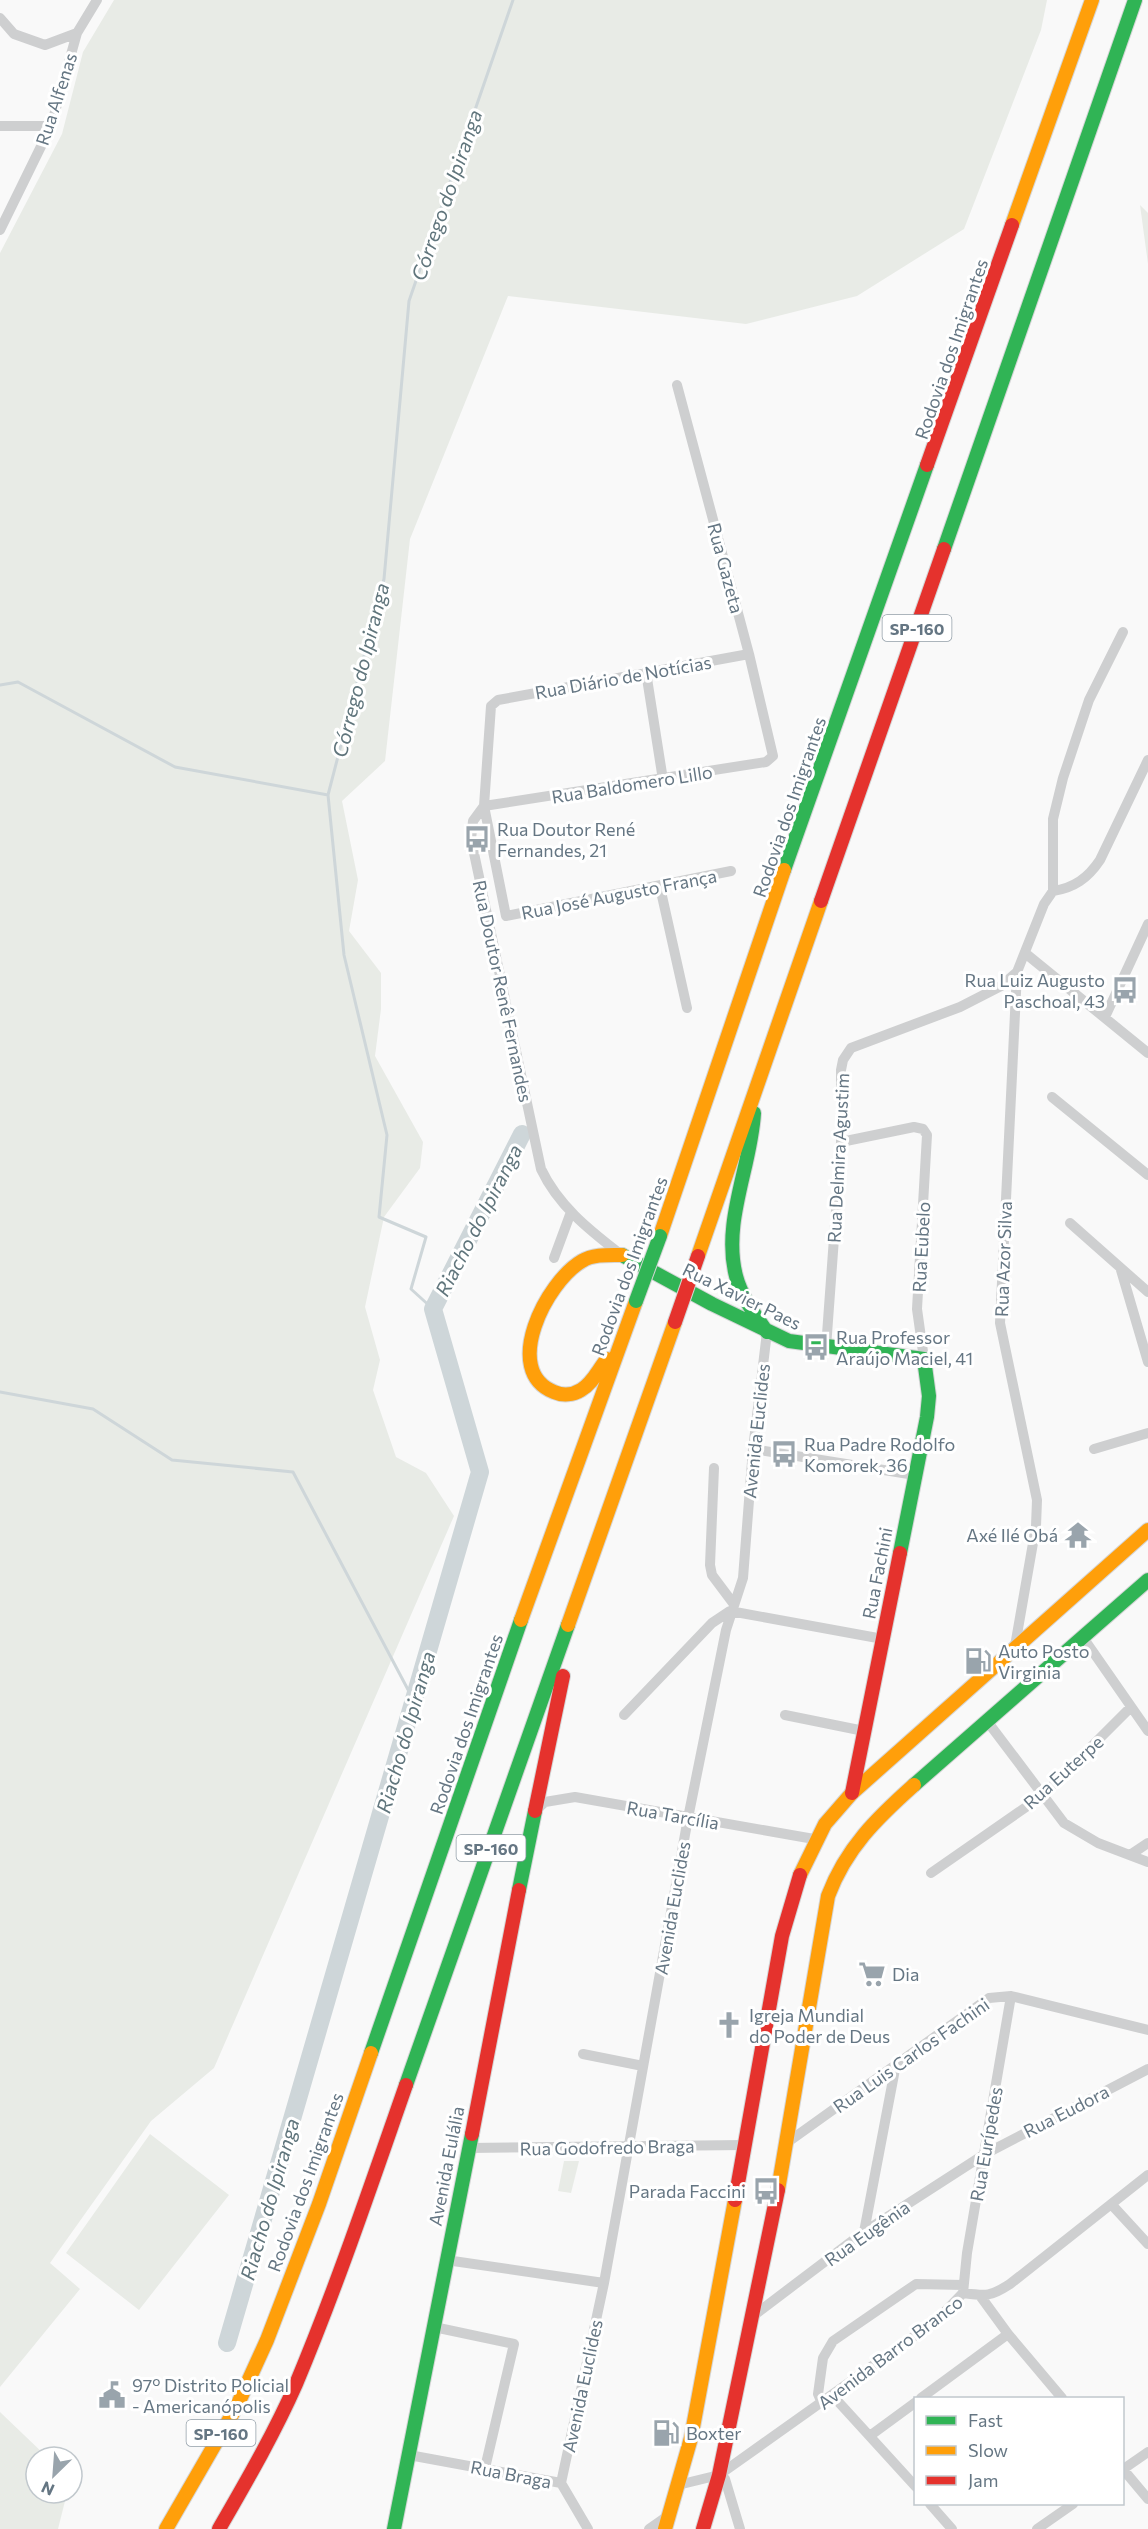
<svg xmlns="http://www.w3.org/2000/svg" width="1148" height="2529" font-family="Commissioner,sans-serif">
<rect width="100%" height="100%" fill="#f9f9f9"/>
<path fill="#e8ebe6" d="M114 0H1047L1041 30 964 229 857 296 746 324 508 296 410 539 385 761 342 801 358 880 349 931 381 973V1009L375 1056 423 1142 420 1168 384 1217 365 1307 380 1360 373 1390 396 1457 426 1473 454 1516 214 2068 151 2121 50 2263 80 2289 0 2387V253L62 134 83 52Z
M1140 205 1148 213V264Z
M150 2134 229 2195 139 2310 66 2253Z
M564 2161H579L571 2193 558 2191Z
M0 2412 47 2457H36V2493H63L65 2501 58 2529H0Z"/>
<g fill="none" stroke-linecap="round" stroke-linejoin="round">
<path stroke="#ced6d9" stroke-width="3" d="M0 685 18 682 175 767 328 795
M433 1309 411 1289 426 1237 379 1217 387 1135 344 955 328 795 384 579 409 301 513 0
M0 1392 93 1409 172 1460 293 1472 414 1701"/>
<path stroke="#ced6d9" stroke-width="18" d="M227 2343 480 1472 433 1309 522 1134"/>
<defs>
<path id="fast" d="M944 549 1135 0
M784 870 927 465
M754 1113C751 1167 722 1222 736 1276 741 1296 755 1315 767 1332
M622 1255 712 1304 789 1341 924 1359 929 1396 927 1417 900 1553
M914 1785 1148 1580
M519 1890 535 1811
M371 2053 521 1620
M406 2085 568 1625
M394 2529 472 2134"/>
<path id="slow" d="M1012 225 1092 0
M660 1236 784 870
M698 1256 821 901
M607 1359C598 1370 593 1383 581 1390 573 1395 563 1396 554 1392 501 1371 546 1282 582 1261 593 1254 609 1255 622 1255
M521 1620 636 1301
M568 1625 675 1322
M800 1875 825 1824 852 1793 1148 1530
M778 2190 828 1896C846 1848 877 1818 914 1785
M166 2529 237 2406 267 2340 319 2204 371 2053
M665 2529 691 2438 735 2200"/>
<path id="jam" d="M927 465 1012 225
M821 901 944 549
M852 1793 900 1553
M535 1811 563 1676
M472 2134 519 1890
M735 2200 782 1936 800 1875
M219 2529C246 2482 274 2434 296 2384 337 2286 371 2185 406 2085
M703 2529 719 2475 778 2190"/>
</defs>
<use href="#fast" stroke="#d5d6d7" stroke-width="16"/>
<use href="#slow" stroke="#d5d6d7" stroke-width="16"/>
<use href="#jam" stroke="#d5d6d7" stroke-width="16"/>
<path stroke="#cecfd0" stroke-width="10" d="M0 18 14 34 45 45 77 33
M0 126H51
M0 230 51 126 77 33 97 0
M646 672 663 780
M484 806 766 762 773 756 749 654 677 385
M484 806 506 916 731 871
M660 887 687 1008
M1053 891C1074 888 1088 878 1100 860L1148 760
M1025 953 1148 1053
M1105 1017 1148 924
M1052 1097 1148 1175
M841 1142 914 1127 923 1129 927 1135 917 1309 924 1359
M1070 1223 1148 1292
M619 1253C588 1229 558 1205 541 1169L471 839 473 821 484 806 491 706 498 700 749 654
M554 1258 571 1212
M1121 1270 1148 1362
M826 1348 841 1142V1070L843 1060 851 1048 960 1007 1001 986 1017 972 1044 904 1053 891V819L1063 778 1089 700 1123 632
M753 1449 915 1475
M1094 1449 1148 1433
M714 1468 710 1565 712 1575 733 1603
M1082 1636 1148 1731
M1015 1646 1036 1526 1037 1500 1000 1323 1017 972
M624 1715 712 1623 730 1611 883 1639
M785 1715 864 1731
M987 1721 1064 1823 1098 1843 1148 1862
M536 1810 545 1802 575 1797 814 1839
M1130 1855 1148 1843
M931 1873 1042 1796 1131 1707
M583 2054 643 2066
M788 2142 989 1998 1011 1996 1148 2030
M468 2148 745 2145
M1112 2205 1148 2244
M864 2232 896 2064
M446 2260 604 2283
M963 2293 967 2253 1011 1996
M981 2297 1008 2334 1062 2398
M753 2316 864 2232 985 2154 1148 2069
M434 2327 514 2344 485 2468
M833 2396 916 2487
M921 2398 1008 2334
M822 2403 818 2394 823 2358 833 2341 916 2284 963 2285
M871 2435 916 2402
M409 2455 561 2483 588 2529
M1122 2468 1148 2499
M1122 2470 1148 2452
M719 2475 937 2320 963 2293C986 2296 990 2297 1010 2284L1148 2175
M561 2483 604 2283 688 1818 726 1630 743 1578 753 1449 767 1332
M678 2485 719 2475 725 2479 740 2529
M930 2504 952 2529
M649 2529 669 2515
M1037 2529 1073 2504"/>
<use href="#fast" stroke="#30b455" stroke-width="14"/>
<use href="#slow" stroke="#ff9f0a" stroke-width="14"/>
<use href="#jam" stroke="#e5322d" stroke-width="14"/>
<defs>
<path id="fast-bridge" d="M636 1301 660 1236"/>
<path id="jam-bridge" d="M675 1322 698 1256"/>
</defs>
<use href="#fast-bridge" stroke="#d5d6d6" stroke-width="16" stroke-linecap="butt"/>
<use href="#jam-bridge" stroke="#d5d6d6" stroke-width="16" stroke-linecap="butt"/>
<use href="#fast-bridge" stroke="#30b455" stroke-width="14"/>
<use href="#jam-bridge" stroke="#e5322d" stroke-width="14"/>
</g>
<defs>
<symbol id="bus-bare" viewBox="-9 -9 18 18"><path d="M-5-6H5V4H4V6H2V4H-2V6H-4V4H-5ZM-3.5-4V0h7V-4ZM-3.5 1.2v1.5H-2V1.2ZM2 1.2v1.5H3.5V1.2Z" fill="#99a4ac" stroke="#fff" stroke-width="2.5" paint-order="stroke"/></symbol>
<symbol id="temple-bare" viewBox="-9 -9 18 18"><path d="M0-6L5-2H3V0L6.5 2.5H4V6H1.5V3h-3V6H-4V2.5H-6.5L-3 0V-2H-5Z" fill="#99a4ac" stroke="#fff" stroke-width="2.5" paint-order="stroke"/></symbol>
<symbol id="fuel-bare" viewBox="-9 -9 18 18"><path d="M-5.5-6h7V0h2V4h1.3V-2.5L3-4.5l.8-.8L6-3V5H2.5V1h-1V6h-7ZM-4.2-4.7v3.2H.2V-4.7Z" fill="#99a4ac" stroke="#fff" stroke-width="2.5" paint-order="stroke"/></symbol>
<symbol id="supermarket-bare" viewBox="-9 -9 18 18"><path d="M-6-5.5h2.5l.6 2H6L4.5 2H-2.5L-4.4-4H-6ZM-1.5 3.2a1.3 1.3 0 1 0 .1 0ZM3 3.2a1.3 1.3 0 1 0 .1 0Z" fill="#99a4ac" stroke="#fff" stroke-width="2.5" paint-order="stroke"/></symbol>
<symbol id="church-bare" viewBox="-9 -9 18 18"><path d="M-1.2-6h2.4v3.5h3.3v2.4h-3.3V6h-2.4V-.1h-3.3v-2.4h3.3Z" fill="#99a4ac" stroke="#fff" stroke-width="2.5" paint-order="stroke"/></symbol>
<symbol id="civic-bare" viewBox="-9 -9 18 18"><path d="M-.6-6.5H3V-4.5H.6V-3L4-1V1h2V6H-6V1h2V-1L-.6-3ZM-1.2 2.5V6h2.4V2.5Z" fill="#99a4ac" stroke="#fff" stroke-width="2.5" paint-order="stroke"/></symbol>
</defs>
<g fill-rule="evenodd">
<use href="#bus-bare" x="458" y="820" width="38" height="38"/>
<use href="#bus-bare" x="1106" y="971" width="38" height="38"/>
<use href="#bus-bare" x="797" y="1328" width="38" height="38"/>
<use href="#bus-bare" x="765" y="1435" width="38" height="38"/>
<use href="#temple-bare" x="1059" y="1516" width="38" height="38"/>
<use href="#fuel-bare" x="959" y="1642" width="38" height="38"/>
<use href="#supermarket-bare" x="853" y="1955" width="38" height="38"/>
<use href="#church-bare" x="710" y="2006" width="38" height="38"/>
<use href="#bus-bare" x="747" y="2172" width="38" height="38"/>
<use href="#civic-bare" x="93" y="2376" width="38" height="38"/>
<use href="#fuel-bare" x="647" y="2414" width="38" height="38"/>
</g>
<g text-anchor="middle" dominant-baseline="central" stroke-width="6" stroke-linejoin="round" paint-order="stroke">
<g fill="#fff" stroke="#939fa8" stroke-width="1.5">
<rect x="882.5" y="615" width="69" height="26" rx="4.5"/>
<rect x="456.5" y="1835" width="69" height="26" rx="4.5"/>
<rect x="186.5" y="2420" width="69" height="26" rx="4.5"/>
</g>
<g font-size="16" font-weight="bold" fill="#657683">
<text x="917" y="628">SP-160</text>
<text x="491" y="1848">SP-160</text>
<text x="221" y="2433">SP-160</text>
</g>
<g font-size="18" fill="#657683" stroke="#fff">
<text transform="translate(56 99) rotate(-72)">Rua Alfenas</text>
<text transform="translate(951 349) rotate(-71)">Rodovia dos Imigrantes</text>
<text transform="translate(726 568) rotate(75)">Rua Gazeta</text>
<text transform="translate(623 677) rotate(-10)">Rua Diário de Notícias</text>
<text transform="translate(632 784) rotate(-9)">Rua Baldomero Lillo</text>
<text transform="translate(789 807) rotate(-71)">Rodovia dos Imigrantes</text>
<text transform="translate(619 894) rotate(-11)">Rua José Augusto França</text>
<text transform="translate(503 991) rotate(78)">Rua Doutor Renê Fernandes</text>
<text transform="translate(838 1158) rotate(-87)">Rua Delmira Agustim</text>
<text transform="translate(921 1247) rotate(-87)">Rua Eubelo</text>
<text transform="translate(1003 1259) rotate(-88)">Rua Azor Silva</text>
<text transform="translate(629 1266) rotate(-70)">Rodovia dos Imigrantes</text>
<text transform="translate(742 1296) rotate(26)">Rua Xavier Paes</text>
<text transform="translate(756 1431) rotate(-84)">Avenida Euclides</text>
<text transform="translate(877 1573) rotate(-79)">Rua Fachini</text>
<text transform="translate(466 1724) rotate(-71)">Rodovia dos Imigrantes</text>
<text transform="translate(1063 1772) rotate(-42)">Rua Euterpe</text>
<text transform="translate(673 1815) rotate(10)">Rua Tarcília</text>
<text transform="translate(672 1908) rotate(-80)">Avenida Euclides</text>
<text transform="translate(911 2055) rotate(-35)">Rua Luis Carlos Fachini</text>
<text transform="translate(1066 2111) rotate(-27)">Rua Eudora</text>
<text transform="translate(986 2144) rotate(-80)">Rua Eurípedes</text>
<text transform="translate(607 2147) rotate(-1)">Rua Godofredo Braga</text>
<text transform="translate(446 2166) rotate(-79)">Avenida Eulália</text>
<text transform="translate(305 2182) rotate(-70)">Rodovia dos Imigrantes</text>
<text transform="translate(867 2233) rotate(-35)">Rua Eugênia</text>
<text transform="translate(890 2352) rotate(-37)">Avenida Barro Branco</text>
<text transform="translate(582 2386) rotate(-78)">Avenida Euclides</text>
<text transform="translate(511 2474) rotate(11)">Rua Braga</text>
</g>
<g font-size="18" fill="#657683" stroke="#fff" text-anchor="start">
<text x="497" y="829">Rua Doutor René<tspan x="497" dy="21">Fernandes, 21</tspan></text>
<text x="1105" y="980" text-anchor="end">Rua Luiz Augusto<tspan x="1105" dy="21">Paschoal, 43</tspan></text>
<text x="836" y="1337">Rua Professor<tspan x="836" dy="21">Araújo Maciel, 41</tspan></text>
<text x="804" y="1444">Rua Padre Rodolfo<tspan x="804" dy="21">Komorek, 36</tspan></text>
<text x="1058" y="1535" text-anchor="end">Axé Ilé Obá</text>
<text x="998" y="1651">Auto Posto<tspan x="998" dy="21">Virginia</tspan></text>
<text x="892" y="1974">Dia</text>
<text x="749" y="2015">Igreja Mundial<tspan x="749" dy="21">do Poder de Deus</tspan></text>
<text x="746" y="2191" text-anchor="end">Parada Faccini</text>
<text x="132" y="2385">97º Distrito Policial<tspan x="132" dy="21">- Americanópolis</tspan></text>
<text x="686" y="2433">Boxter</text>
</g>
<g font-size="20" font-style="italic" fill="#60757c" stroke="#fff">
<text transform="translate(446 195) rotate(-71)">Córrego do Ipiranga</text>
<text transform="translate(360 670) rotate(-76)">Córrego do Ipiranga</text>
<text transform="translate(478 1220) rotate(-63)">Riacho do Ipiranga</text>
<text transform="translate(405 1732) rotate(-74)">Riacho do Ipiranga</text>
<text transform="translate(269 2199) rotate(-74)">Riacho do Ipiranga</text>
</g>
</g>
<rect x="914" y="2397" width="210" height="108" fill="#ffffff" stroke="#c1c8cd" stroke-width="1.5"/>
<rect x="926" y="2416" width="30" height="9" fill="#30b455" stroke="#c1c8cd" stroke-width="1.5"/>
<text x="968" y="2427" font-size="18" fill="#657683">Fast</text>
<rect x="926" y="2446" width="30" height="9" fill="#ff9f0a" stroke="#c1c8cd" stroke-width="1.5"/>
<text x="968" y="2457" font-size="18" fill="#657683">Slow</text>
<rect x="926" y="2476" width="30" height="9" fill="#e5322d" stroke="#c1c8cd" stroke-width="1.5"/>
<text x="968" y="2487" font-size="18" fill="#657683">Jam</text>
<g transform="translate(54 2475) rotate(205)"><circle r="28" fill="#ffffff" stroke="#c1c8cd" stroke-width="1.5"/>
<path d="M0-4.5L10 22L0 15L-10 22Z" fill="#99a4ac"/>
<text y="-9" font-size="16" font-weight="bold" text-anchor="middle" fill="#657683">N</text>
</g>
</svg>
